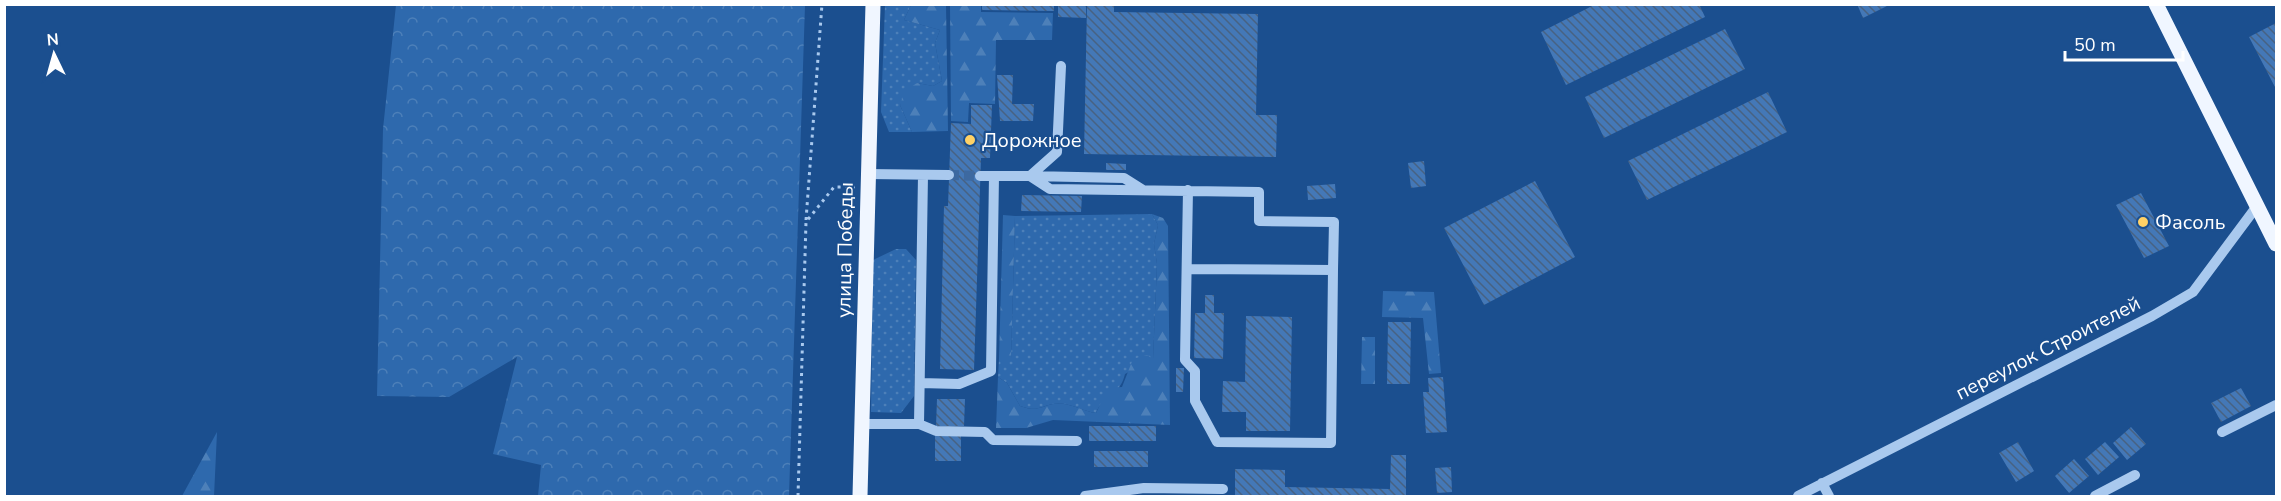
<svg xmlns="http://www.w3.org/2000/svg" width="2281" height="501" font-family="'Nunito Sans',sans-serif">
<defs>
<pattern id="grass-dots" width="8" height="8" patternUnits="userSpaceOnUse" patternTransform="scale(1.5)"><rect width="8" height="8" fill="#2e69ad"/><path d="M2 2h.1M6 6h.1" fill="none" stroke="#4d80b9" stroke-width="1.8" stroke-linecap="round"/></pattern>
<pattern id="forest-firs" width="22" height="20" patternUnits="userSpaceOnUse" patternTransform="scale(1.5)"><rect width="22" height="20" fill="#2e69ad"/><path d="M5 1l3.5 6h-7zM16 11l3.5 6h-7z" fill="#4d80b9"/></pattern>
<pattern id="park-crowns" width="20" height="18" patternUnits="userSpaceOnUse" patternTransform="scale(1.5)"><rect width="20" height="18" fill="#2e69ad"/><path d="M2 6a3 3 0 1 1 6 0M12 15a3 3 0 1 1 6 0" fill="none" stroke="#4d80b9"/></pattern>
<pattern id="building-back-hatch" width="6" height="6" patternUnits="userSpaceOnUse" patternTransform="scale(1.5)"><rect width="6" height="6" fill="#4478b7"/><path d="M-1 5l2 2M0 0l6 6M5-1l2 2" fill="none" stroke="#486282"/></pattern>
</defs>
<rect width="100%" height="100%" fill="#1b4f8f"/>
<path fill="url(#grass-dots)" d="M885 5H918H911L904 20 940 30 935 43 942 81 933 86 917 83 900 105 912 132H889L881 112Z
M1152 214 1158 225 1154 244 1157 264 1153 359 1125 374C1120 396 1103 395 1096 413 1082 411 1067 401 1053 404 1038 407 1038 412 1020 406L1007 383 998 377 999 359H1011L1015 216Z
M896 249H906L916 260 914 396 901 413 871 412 873 260Z"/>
<path fill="url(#forest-firs)" d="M911 5H946L948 131 912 132 900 105 905 91 917 83 933 86 942 81 935 43 940 30 904 20Z
M950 5H981V12L1053 13 1052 40H996L995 104 969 103 968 122 951 121Z
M1152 214 1163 218 1168 226 1170 425 1053 420 1026 428H996L998 377 1007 383 1020 406C1037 412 1039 407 1053 404 1067 401 1082 411 1096 413L1108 388 1122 387 1133 359 1147 355 1153 359 1157 264 1154 244 1158 225Z
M1003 215 1015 216 1011 359H999Z
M1383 291 1434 292 1441 373 1429 374 1423 318 1382 317Z
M1362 337H1375V384H1361Z
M217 432 214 496H182Z"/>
<path fill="url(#park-crowns)" d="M396 5H805L789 496H538L541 465 493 454 517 357 449 397 377 396 383 129Z"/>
<path fill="url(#building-back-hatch)" d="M982 4H1054V11L982 10Z
M1058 4H1086V18L1058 17Z
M1087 4H1114V12L1258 14 1256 115H1277L1276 157 1084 154Z
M1596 4H1699L1705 17 1566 85 1541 32Z
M1857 4H1891L1863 18Z
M2276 23V89L2249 37Z
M1725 29 1745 69 1604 138 1585 97Z
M997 75H1013L1012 104H1034L1033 121H1000Z
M1768 92 1787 132 1647 200 1628 161Z
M971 105H992L990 158H981L974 370 940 369 944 206H948L951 123 971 124Z
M1424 161 1426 186 1411 188 1408 163Z
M1106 163 1126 164V170H1106Z
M1535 181 1575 257 1484 305 1444 228Z
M1335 184 1336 198 1308 200 1307 186Z
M2141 193 2169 246 2144 258 2116 205Z
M1022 195 1082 196 1081 212 1021 211Z
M1205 295H1214V313H1224L1223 359 1194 358 1195 313H1205Z
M1246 316 1292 317 1290 431H1246V412H1222L1223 381 1245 382Z
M1388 322H1411L1410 384H1387Z
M1176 368H1184L1183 392H1176Z
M1443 377 1447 432 1426 433 1423 392H1429L1428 378Z
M2241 388 2251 406 2221 422 2211 403Z
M937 399H965L964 426H936Z
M1089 426H1156V441H1089Z
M2131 427 2146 444 2127 460 2113 443Z
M935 435H961V461H935Z
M2018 442 2034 471 2016 482 1999 453Z
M2105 442 2119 457 2098 475 2085 459Z
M1094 451H1148V467H1094Z
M1391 455H1406V496H1235V469L1285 470V487L1390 489Z
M2074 459 2089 476 2069 493 2055 476Z
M1451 467 1452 492 1437 493 1435 468Z"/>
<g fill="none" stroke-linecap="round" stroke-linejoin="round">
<path stroke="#3d69a0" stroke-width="10" stroke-dasharray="10 5" stroke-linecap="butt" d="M949 175 980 176"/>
<path stroke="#a9c9ee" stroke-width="3" stroke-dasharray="3 4.5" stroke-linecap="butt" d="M806 220 822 4
M798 496 806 222 834 187H855"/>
<path stroke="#a9c9ee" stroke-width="10" d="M1061 66 1057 152 1030 176 1124 178 1143 190
M868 174 949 175
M980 176H1030L1050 189 1259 192V221L1334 222 1333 270 1187 269
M1188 190 1185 360 1195 371V401L1217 442 1331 443 1333 270
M920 383 959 384 991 371 994 176
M862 424H919L923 175
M919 424 936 431 985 432 993 440 1077 441
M2222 432 2276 405
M1822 483 1829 496
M1085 496 1144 488 1223 489
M1798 496 2152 316 2193 292 2257 206
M2095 496 2135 475"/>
<path stroke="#f0f6ff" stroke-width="15" d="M2156 4 2276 244
M860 496 873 4"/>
</g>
<g fill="#ffd166" stroke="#1b4f8f" stroke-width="2">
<circle cx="970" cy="140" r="6"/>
<circle cx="2143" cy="222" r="6"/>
</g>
<g text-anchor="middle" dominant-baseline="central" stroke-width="4.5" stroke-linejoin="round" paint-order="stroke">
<g font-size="20" fill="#fff" stroke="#1b4f8f" text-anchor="start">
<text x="982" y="140">Дорожное</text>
<text x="2155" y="222">Фасоль</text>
</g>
<g font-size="20" fill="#fff" stroke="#1b4f8f">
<text transform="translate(845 250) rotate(-89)">улица Победы</text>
<text transform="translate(2048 348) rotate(-27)">переулок Строителей</text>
</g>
</g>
<rect width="2281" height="501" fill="none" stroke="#ffffff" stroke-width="12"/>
<g transform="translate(54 54) rotate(355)" stroke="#1b4f8f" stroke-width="4.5" paint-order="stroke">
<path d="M0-4.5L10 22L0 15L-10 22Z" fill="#ffffff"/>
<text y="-9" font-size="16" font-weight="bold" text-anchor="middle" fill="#ffffff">N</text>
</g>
<path d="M2065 51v9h118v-9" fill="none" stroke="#ffffff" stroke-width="3"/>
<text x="2074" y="51" font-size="18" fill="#ffffff" stroke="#1b4f8f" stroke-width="4.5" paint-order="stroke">50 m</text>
</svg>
